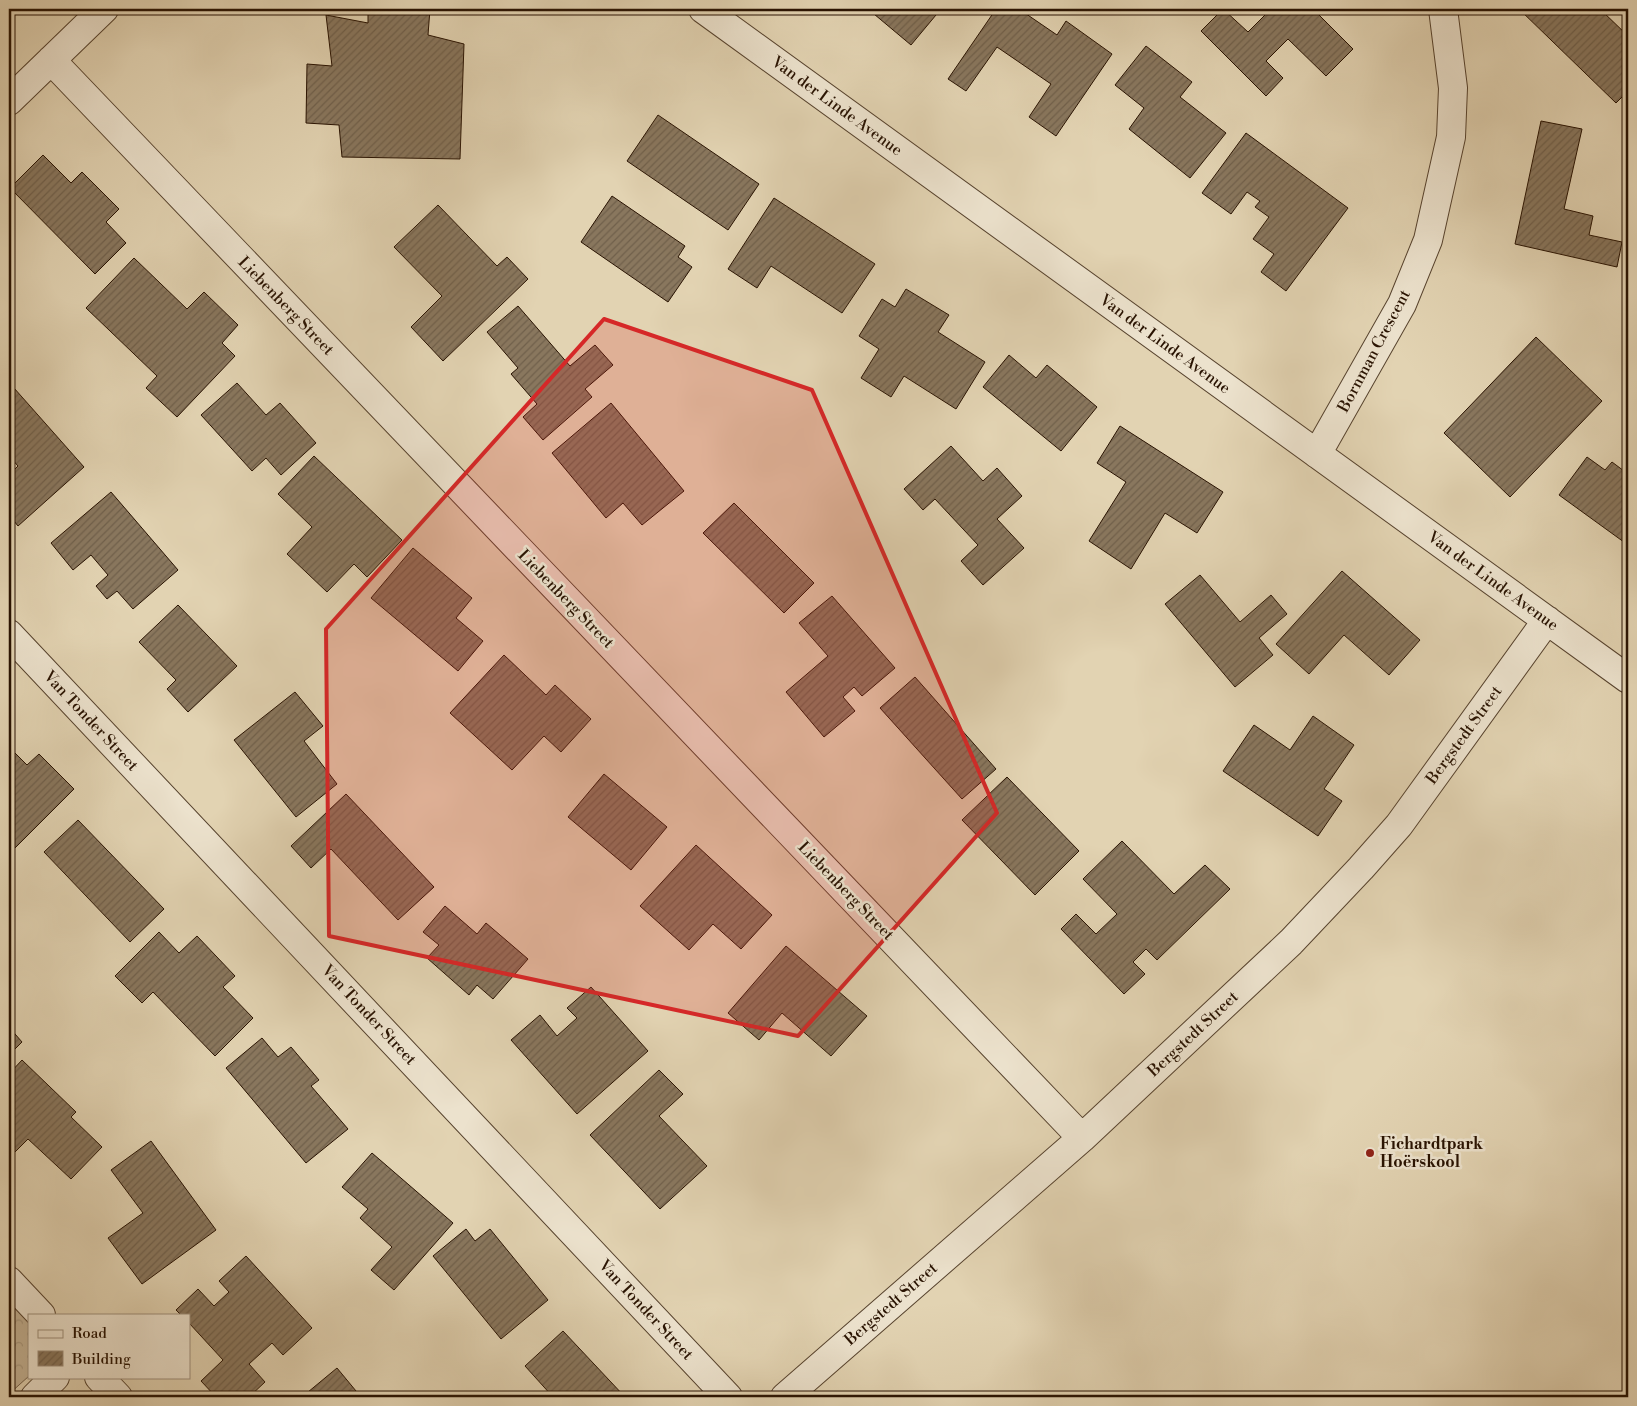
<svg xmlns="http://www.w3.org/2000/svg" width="1637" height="1406" font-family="'Libre Bodoni',serif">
<defs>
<pattern id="park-crowns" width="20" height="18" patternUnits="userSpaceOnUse" patternTransform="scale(1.25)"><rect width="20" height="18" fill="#c3b294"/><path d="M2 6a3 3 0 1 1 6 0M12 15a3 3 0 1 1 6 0" fill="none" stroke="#a8987e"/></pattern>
<pattern id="building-hatch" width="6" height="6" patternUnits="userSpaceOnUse" patternTransform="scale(1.25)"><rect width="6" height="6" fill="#89775e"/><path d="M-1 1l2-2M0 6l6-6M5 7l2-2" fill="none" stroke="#70604b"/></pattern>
</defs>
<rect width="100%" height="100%" fill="#e2d3b2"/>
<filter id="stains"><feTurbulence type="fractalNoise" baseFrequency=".004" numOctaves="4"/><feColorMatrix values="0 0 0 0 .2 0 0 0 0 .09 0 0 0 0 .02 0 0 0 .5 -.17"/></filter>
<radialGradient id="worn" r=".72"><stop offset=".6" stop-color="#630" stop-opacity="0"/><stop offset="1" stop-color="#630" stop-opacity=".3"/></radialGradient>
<path fill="url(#park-crowns)" stroke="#76624b" d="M9 1292 29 1315V1376L9 1394Z"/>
<path fill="url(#building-hatch)" stroke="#291302" d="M368 9H430L428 35 464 44 460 159 342 157 339 125 306 123 307 64 332 66 326 15 368 23Z
M868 9H941L911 45Z
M996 9H1019L1057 35 1066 21 1112 54 1056 136 1029 117 1051 84 997 47 966 91 948 79Z
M1223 9 1248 32 1271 9H1323L1318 14 1353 49 1326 76 1288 39 1266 61 1283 78 1266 96 1201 31Z
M1519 9H1600L1628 36V91L1616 103Z
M1146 46 1192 82 1180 97 1226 133 1190 178 1129 129 1144 108 1115 85Z
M658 115 759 184 728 230 627 161Z
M1541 121 1582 129 1564 209 1593 216 1589 235 1622 242 1617 267 1515 244Z
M1246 133 1348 208 1286 291 1261 272 1274 254 1253 239 1269 217 1255 207 1260 201 1247 192 1231 214 1202 193Z
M43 155 71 183 82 172 119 209 106 222 126 243 95 274 10 188Z
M612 196 685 246 678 257 692 267 668 302 581 242Z
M774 198 875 264 842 313 771 266 757 288 728 269Z
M438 205 497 266 507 257 528 279 443 361 411 327 442 296 394 247Z
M134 258 187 309 204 292 238 325 222 343 235 356 177 417 146 388 157 376 86 308Z
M906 289 949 315 938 332 985 362 956 409 904 376 891 397 861 378 879 349 859 336 882 299 895 307Z
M518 306 570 366 595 345 613 365 585 389 592 397 543 440 523 417 537 404 511 374 518 368 487 332Z
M1536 337 1602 401 1510 497 1444 433Z
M1009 355 1036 378 1047 365 1097 407 1061 451 983 387Z
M237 383 266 415 280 403 316 443 281 475 266 458 252 471 201 415Z
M14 388 84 467 18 526 9 515V475L18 466 9 456V393Z
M611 403 684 491 642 525 623 503 606 518 552 453Z
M1120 426 1223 492 1197 533 1165 513 1131 569 1089 541 1126 482 1097 463Z
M951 446 983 481 997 468 1022 496 997 519 1024 548 983 585 961 561 978 545 935 499 923 510 904 489Z
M314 456 402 540 367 577 354 564 327 592 287 554 312 527 278 494Z
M1587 457 1605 470 1612 462 1628 474V545L1559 495Z
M111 492 178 570 133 609 117 591 107 599 96 586 108 575 91 555 73 570 51 543Z
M734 503 814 583 784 613 703 533Z
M413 548 472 598 456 618 483 641 458 671 371 598Z
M1342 571 1420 640 1389 675 1344 635 1309 674 1276 644Z
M1200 575 1240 622 1271 595 1287 614 1259 638 1273 655 1235 687 1165 604Z
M832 596 895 668 862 696 854 687 843 697 855 711 824 737 786 692 828 656 799 623Z
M178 605 237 666 188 712 167 689 176 680 139 642Z
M504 655 546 695 555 685 591 719 561 752 544 736 512 770 450 713Z
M915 677 996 769 962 799 880 708Z
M295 692 323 726 304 741 337 784 296 817 234 740Z
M1313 716 1354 745 1324 789 1342 801 1318 836 1223 771 1254 725 1290 750Z
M9 747 27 765 39 754 74 789 15 848 9 841Z
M604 774 667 827 631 870 568 817Z
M1007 777 1079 851 1035 895 962 820Z
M346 794 434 887 398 920 331 849 311 868 291 846Z
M78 820 164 909 130 942 44 852Z
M1122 841 1174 894 1205 865 1230 889 1157 960 1146 949 1133 962 1145 974 1124 994 1061 929 1076 914 1096 934 1117 914 1083 879Z
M696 845 772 915 741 949 713 924 689 950 640 906Z
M445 906 477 934 486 923 528 959 493 999 477 985 469 995 427 958 439 945 423 932Z
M159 932 179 953 197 936 235 976 223 987 253 1018 215 1056 153 992 142 1003 115 976Z
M786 946 867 1016 831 1056 782 1013 759 1040 728 1013Z
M591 987 648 1051 577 1114 511 1040 540 1015 557 1036 577 1018 567 1008Z
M9 1027 22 1042 9 1055Z
M262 1038 278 1057 291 1047 319 1080 311 1086 348 1129 306 1163 226 1068Z
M22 1060 76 1112 71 1117 102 1147 71 1179 28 1139 14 1153 9 1147V1074Z
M659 1070 683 1094 659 1116 707 1166 660 1209 590 1135Z
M151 1141 216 1230 142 1284 108 1238 143 1213 111 1170Z
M372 1153 453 1223 394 1290 371 1270 392 1247 360 1218 368 1209 342 1187Z
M466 1229 475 1241 490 1229 548 1300 501 1339 433 1256Z
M246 1256 312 1328 283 1355 272 1343 249 1364 265 1382 249 1397H216L201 1381 223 1360 189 1323V1315H181L176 1310 198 1289 214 1306 229 1292 219 1281Z
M563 1331 625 1397H553L525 1366Z
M337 1368 361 1397H302Z"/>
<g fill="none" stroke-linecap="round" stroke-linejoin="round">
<defs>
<path id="minor" d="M703 9 1628 679
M51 60 1082 1138
M9 101 104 9
M1317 454 1402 304 1428 240 1451 137 1453 88 1443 9
M9 634 728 1397
M9 1281 41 1315
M99 1377 118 1397
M35 1397 55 1377
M785 1397 1082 1138 1291 942 1361 868 1399 825 1547 620"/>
</defs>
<use href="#minor" stroke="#57432e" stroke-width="30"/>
<use href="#minor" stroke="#ece2cd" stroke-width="28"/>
</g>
<path fill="#d62828" fill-opacity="0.2" stroke="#d62828" stroke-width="4" stroke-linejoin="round" d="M604 319 812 390 997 813 798 1036 329 936 326 629Z"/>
<circle fill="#8f2418" stroke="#ece2cd" stroke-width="2" cx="1370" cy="1153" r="5"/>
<g text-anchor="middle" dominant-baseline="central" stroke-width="5" stroke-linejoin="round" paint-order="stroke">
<g font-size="16" fill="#291302" stroke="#ece2cd">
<text transform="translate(837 106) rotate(36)">Van der Linde Avenue</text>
<text transform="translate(286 306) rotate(46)">Liebenberg Street</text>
<text transform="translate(1165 344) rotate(36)">Van der Linde Avenue</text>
<text transform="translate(1374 351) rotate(-62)">Bornman Crescent</text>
<text transform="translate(1493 581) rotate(36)">Van der Linde Avenue</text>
<text transform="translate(566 599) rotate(46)">Liebenberg Street</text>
<text transform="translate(91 721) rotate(47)">Van Tonder Street</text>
<text transform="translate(1464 735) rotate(-54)">Bergstedt Street</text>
<text transform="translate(846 891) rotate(46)">Liebenberg Street</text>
<text transform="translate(369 1015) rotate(47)">Van Tonder Street</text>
<text transform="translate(1193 1034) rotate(-43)">Bergstedt Street</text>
<text transform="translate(891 1304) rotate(-41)">Bergstedt Street</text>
<text transform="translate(646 1310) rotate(47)">Van Tonder Street</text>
</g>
<g font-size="16" font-weight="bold" fill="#291302" stroke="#ece2cd" text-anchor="start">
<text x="1380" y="1144">Fichardtpark<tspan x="1380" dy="18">Hoërskool</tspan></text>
</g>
</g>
<rect width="1637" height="1406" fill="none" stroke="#e2d3b2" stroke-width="30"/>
<rect x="10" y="10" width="1617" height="1386" fill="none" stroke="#291302" stroke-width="2.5"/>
<rect x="15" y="15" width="1607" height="1376" fill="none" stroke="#291302"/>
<rect x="28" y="1314" width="162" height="65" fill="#ece2cd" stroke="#9e8f7c"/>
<rect x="38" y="1330" width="25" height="8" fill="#ece2cd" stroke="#9e8f7c"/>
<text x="72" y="1338" font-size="15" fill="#291302">Road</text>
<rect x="38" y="1351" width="25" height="15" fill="url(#building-hatch)" stroke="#9e8f7c"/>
<text x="72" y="1364" font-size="15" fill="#291302">Building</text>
<rect width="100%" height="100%" filter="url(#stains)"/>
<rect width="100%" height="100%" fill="url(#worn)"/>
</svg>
